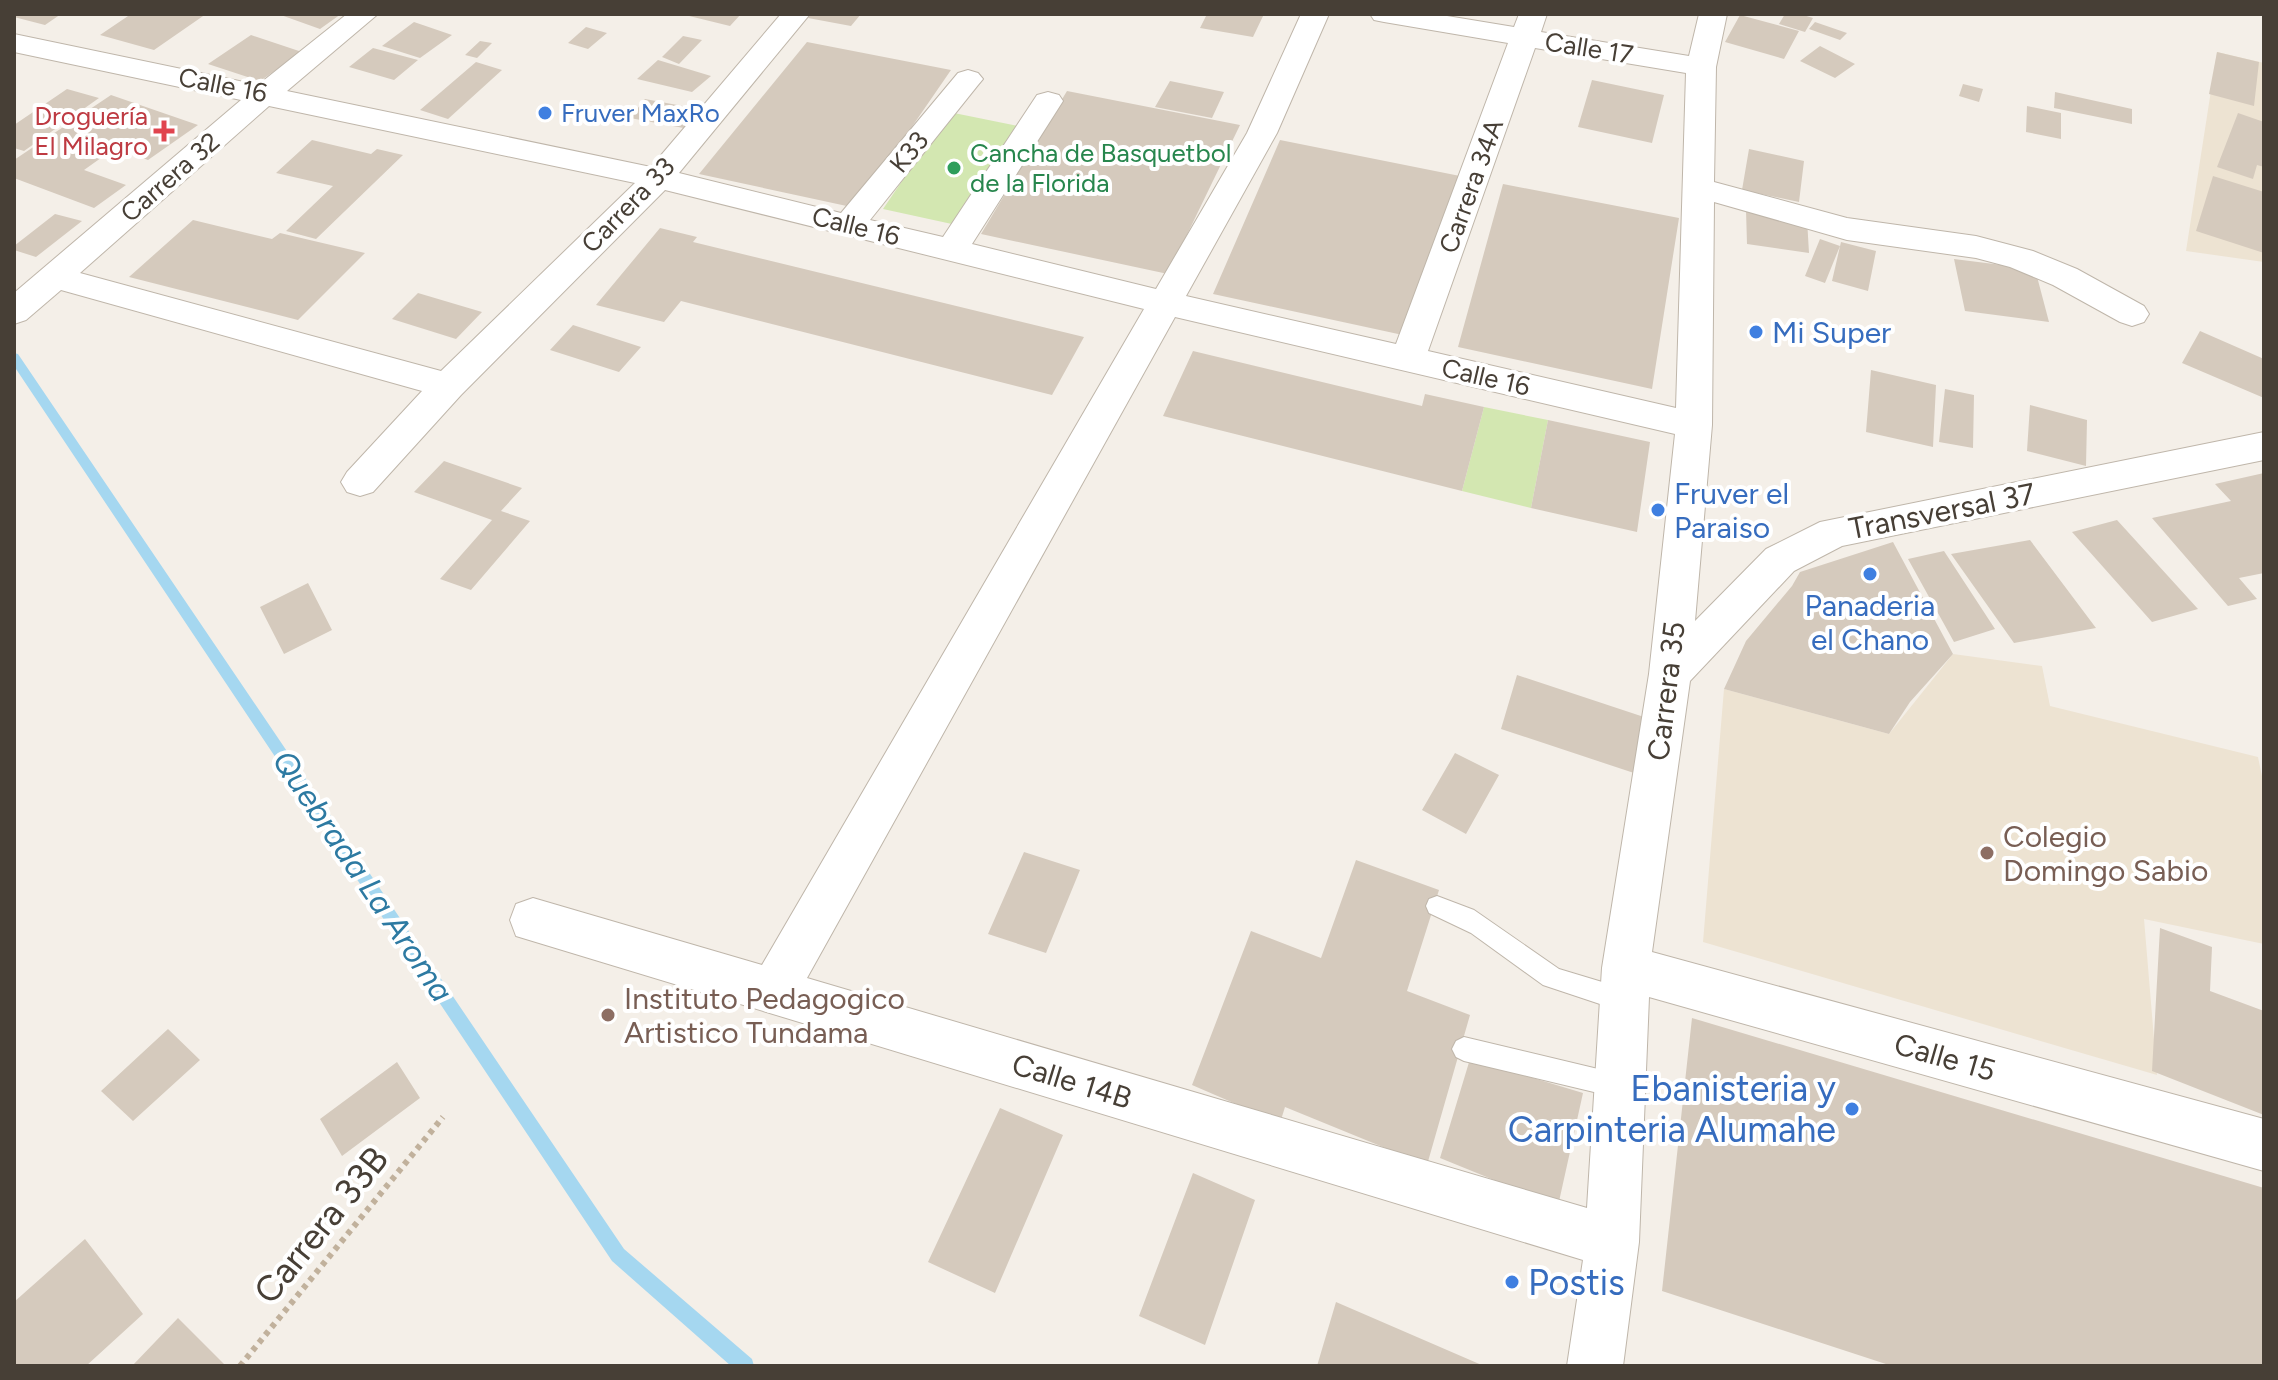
<svg xmlns="http://www.w3.org/2000/svg" width="2278" height="1380" font-family="Figtree,sans-serif">
<rect width="100%" height="100%" fill="#f4efe8"/>
<path fill="#ede3d2" d="M2217 52 2264 63V262L2186 251Z
M1953 654 2042 666 2050 706 2258 757 2264 786V944L2144 919 2157 1075 1703 942 1724 689 1889 734Z"/>
<path fill="#d3e7b1" d="M949 112 1023 127 961 226 883 209Z
M1484 407 1548 420 1531 508 1462 491Z"/>
<g fill="none" stroke-linecap="round" stroke-linejoin="round">
<path fill="#a5d7f0" fill-rule="evenodd" d="M14 353 18 354 624 1249 752 1359 754 1366H731L612 1261 14 366Z"/>
</g>
<path fill="#d5cabd" d="M14 14H61L45 25 14 17Z
M131 14H206L154 50 100 35Z
M278 14H341L320 29Z
M681 14H741L730 26Z
M811 14H861L851 26 808 18Z
M1207 14H1264L1253 37 1200 28Z
M1785 14H1800L1813 18 1805 32 1779 24Z
M1740 15 1799 31 1784 59 1725 42Z
M414 22 452 35 420 58 382 46Z
M1815 22 1847 33 1840 40 1809 29Z
M586 27 607 33 588 49 568 43Z
M251 35 302 52 260 81 208 64Z
M683 36 702 40 679 64 662 57Z
M480 41 492 43 477 58 465 55Z
M807 42 951 70 856 208 699 174Z
M1820 46 1855 64 1835 78 1800 61Z
M373 48 418 60 394 80 349 67Z
M2217 52 2259 62 2254 106 2209 94Z
M658 60 711 76 692 92 637 79Z
M476 62 502 70 448 119 420 110Z
M1592 80 1664 95 1652 143 1578 127Z
M1170 81 1224 92 1212 118 1155 107Z
M1963 84 1983 89 1979 102 1959 96Z
M67 89 99 98 24 151 14 148V125Z
M1067 91 1240 125 1168 274 981 234Z
M2055 92 2132 109V124L2054 108Z
M111 95 198 125 148 160 115 148 84 170 126 185 94 208 14 178V160Z
M645 99 704 110 689 129 630 118Z
M2027 106 2061 113V139L2026 132Z
M2238 113 2264 122V167L2257 165 2253 179 2217 167Z
M312 140 371 154 377 149 403 155 316 239 286 231 333 186 276 173Z
M1280 140 1465 177 1412 337 1213 294Z
M1749 149 1804 161 1799 202 1742 190Z
M2213 176 2264 192V253L2196 231Z
M1503 184 1679 218 1652 389 1458 347Z
M1746 210 1807 219 1809 253 1747 244Z
M55 214 82 221 36 257 14 250V246Z
M193 220 272 239 280 233 365 253 298 320 129 277Z
M660 228 697 237 693 242 1084 337 1052 395 681 301 664 322 596 305Z
M1820 239 1840 246 1825 283 1805 276Z
M1841 242 1876 251 1868 291 1832 281Z
M1954 259 2035 269 2049 322 1965 311Z
M418 293 482 312 456 339 392 319Z
M573 325 641 347 619 372 550 350Z
M2200 331 2264 359V398L2182 363Z
M1193 351 1422 406 1425 394 1484 407 1462 491 1163 416Z
M1871 370 1936 385 1933 447 1866 432Z
M1945 389 1974 395 1973 448 1939 442Z
M2030 405 2087 420 2086 466 2027 451Z
M1548 420 1650 442 1637 532 1531 508Z
M444 461 522 488 501 511 530 521 471 590 440 579 492 520 414 492Z
M2264 473V573L2239 578 2257 599 2228 606 2152 518 2231 501 2215 484Z
M2117 520 2198 609 2152 622 2072 532Z
M2030 540 2096 628 2014 643 1951 554Z
M1893 542 1953 654 1910 702 1889 734 1724 689 1746 641 1792 586 1800 572Z
M1944 551 1995 629 1954 642 1908 559Z
M308 583 332 630 284 654 260 607Z
M1517 675 1650 719 1637 774 1501 729Z
M1455 753 1499 775 1466 834 1422 810Z
M1024 852 1080 870 1046 953 988 934Z
M1356 860 1439 890 1407 991 1470 1015 1427 1165 1285 1107 1280 1123 1192 1085 1251 931 1321 958Z
M2160 928 2212 947 2210 991 2264 1011V1115L2152 1071Z
M1692 1018 2264 1188V1366H1892L1662 1291Z
M168 1029 200 1060 133 1121 101 1091Z
M1470 1059 1583 1093 1558 1206 1440 1158Z
M397 1062 420 1098 342 1156 320 1119Z
M1000 1108 1063 1135 995 1293 928 1262Z
M1193 1173 1255 1200 1205 1345 1139 1316Z
M85 1239 143 1314 86 1366H14V1302Z
M1336 1302 1484 1366H1317Z
M178 1318 226 1366H132Z"/>
<g fill="none" stroke-linecap="round" stroke-linejoin="round">
<defs>
<path id="service" d="M1437 896 1474 910 1559 969 1632 991 1636 999 1632 1007 1624 1010 1603 1005 1543 985 1471 933 1429 913 1426 906 1429 899Z
M1464 1037 1619 1074 1627 1078 1631 1086 1627 1094 1619 1098 1464 1061 1456 1057 1452 1049 1456 1041Z"/>
<path id="minor" d="M347 14H378L287 91 651 167 781 14H810L679 173 841 213 958 73 968 70 978 73 983 79 978 85 870 220 943 237 1037 95 1048 92 1059 95 1063 101 972 244 1156 289 1247 133 1301 14H1329L1277 133 1186 296 1396 344 1508 43 1384 22 1374 20 1370 14H1435L1514 27 1519 14H1547L1541 32 1689 56 1699 14H1727L1716 67 1714 182 1847 218 1976 236 2033 251 2077 269 2144 306 2149 314 2144 322 2132 326 2120 322 2053 285 2010 267 1976 258 1847 240 1714 202 1712 425 1695 621 1766 549 1820 522 2264 432V460L1842 546 1794 571 1690 681 1652 952 2264 1119V1171L1649 997 1639 1242 1623 1366H1567L1583 1260 516 936 510 920 516 904 533 898 762 965 1144 309 665 190 461 395 373 492 360 496 347 492 341 482 347 472 422 391 61 290 26 320 14 324V293L241 100 14 52V34L258 85ZM1535 48 1686 73 1676 408 1428 351ZM269 106 635 183 441 371 80 273ZM1175 317 1675 434 1649 674 1602 968 1587 1208 807 978Z"/>
</defs>
<use href="#service" stroke="#bfb6aa" stroke-width="2"/>
<use href="#minor" stroke="#bfb6aa" stroke-width="2"/>
<path stroke="#c1b19c" stroke-width="6" stroke-dasharray="5 5" stroke-linecap="butt" d="M240 1366 443 1117"/>
<use href="#service" fill="#fff" fill-rule="evenodd"/>
<use href="#minor" fill="#fff" fill-rule="evenodd"/>
</g>
<g fill="#3f7fe0" stroke="#fff" stroke-width="3">
<circle cx="545" cy="113" r="8"/>
<circle cx="1756" cy="332" r="8"/>
<circle cx="1658" cy="510" r="8"/>
<circle cx="1870" cy="574" r="8"/>
<circle cx="1852" cy="1109" r="8"/>
<circle cx="1512" cy="1282" r="8"/>
</g>
<path fill="#e0444e" stroke="#fff" stroke-width="3" d="M160 119h8v8h8v8h-8v8h-8v-8h-8v-8h8z"/>
<circle fill="#2e9e5b" stroke="#fff" stroke-width="3" cx="954" cy="168" r="8"/>
<g fill="#8d6e63" stroke="#fff" stroke-width="3">
<circle cx="1987" cy="853" r="8"/>
<circle cx="608" cy="1015" r="8"/>
</g>
<g text-anchor="middle" dominant-baseline="central" stroke-width="8" stroke-linejoin="round" paint-order="stroke">
<g font-size="26" fill="#473f36" stroke="#fff">
<text transform="translate(1589 48) rotate(9)">Calle 17</text>
<text transform="translate(223 85) rotate(11)">Calle 16</text>
<text transform="translate(909 152) rotate(-51)">K33</text>
<text transform="translate(170 177) rotate(-41)">Carrera 32</text>
<text transform="translate(1471 186) rotate(-70)">Carrera 34A</text>
<text transform="translate(628 205) rotate(-46)">Carrera 33</text>
<text transform="translate(856 226) rotate(14)">Calle 16</text>
<text transform="translate(1486 377) rotate(13)">Calle 16</text>
</g>
<g font-size="26" fill="#366cbe" stroke="#fff" text-anchor="start">
<text x="561" y="113">Fruver MaxRo</text>
</g>
<g font-size="26" fill="#be3a42" stroke="#fff" text-anchor="end">
<text x="148" y="116">Droguería<tspan x="148" dy="30">El Milagro</tspan></text>
</g>
<g font-size="26" fill="#27864d" stroke="#fff" text-anchor="start">
<text x="970" y="153">Cancha de Basquetbol<tspan x="970" dy="30">de la Florida</tspan></text>
</g>
<g font-size="30" fill="#366cbe" stroke="#fff" text-anchor="start">
<text x="1772" y="332">Mi Super</text>
<text x="1674" y="493">Fruver el<tspan x="1674" dy="34">Paraiso</tspan></text>
<text x="1870" y="605" text-anchor="middle">Panaderia<tspan x="1870" dy="34">el Chano</tspan></text>
</g>
<g font-size="30" fill="#473f36" stroke="#fff">
<text transform="translate(1942 511) rotate(-11)">Transversal 37</text>
<text transform="translate(1666 691) rotate(-83)">Carrera 35</text>
<text transform="translate(1945 1057) rotate(16)">Calle 15</text>
<text transform="translate(1072 1081) rotate(17)">Calle 14B</text>
</g>
<g font-size="30" fill="#785e54" stroke="#fff" text-anchor="start">
<text x="2003" y="836">Colegio<tspan x="2003" dy="34">Domingo Sabio</tspan></text>
<text x="624" y="998">Instituto Pedagogico<tspan x="624" dy="34">Artistico Tundama</tspan></text>
</g>
<g font-size="32" font-style="italic" fill="#2d7aa2" stroke="#fff">
<text transform="translate(363 876) rotate(56)">Quebrada La Aroma</text>
</g>
<g font-size="36" fill="#366cbe" stroke="#fff" text-anchor="end">
<text x="1836" y="1088">Ebanisteria y<tspan x="1836" dy="41">Carpinteria Alumahe</tspan></text>
<text x="1528" y="1282" text-anchor="start">Postis</text>
</g>
<g font-size="36" fill="#473f36" stroke="#fff">
<text transform="translate(321 1225) rotate(-51)">Carrera 33B</text>
</g>
</g>
<rect width="2278" height="1380" fill="none" stroke="#473f36" stroke-width="32"/>
</svg>
